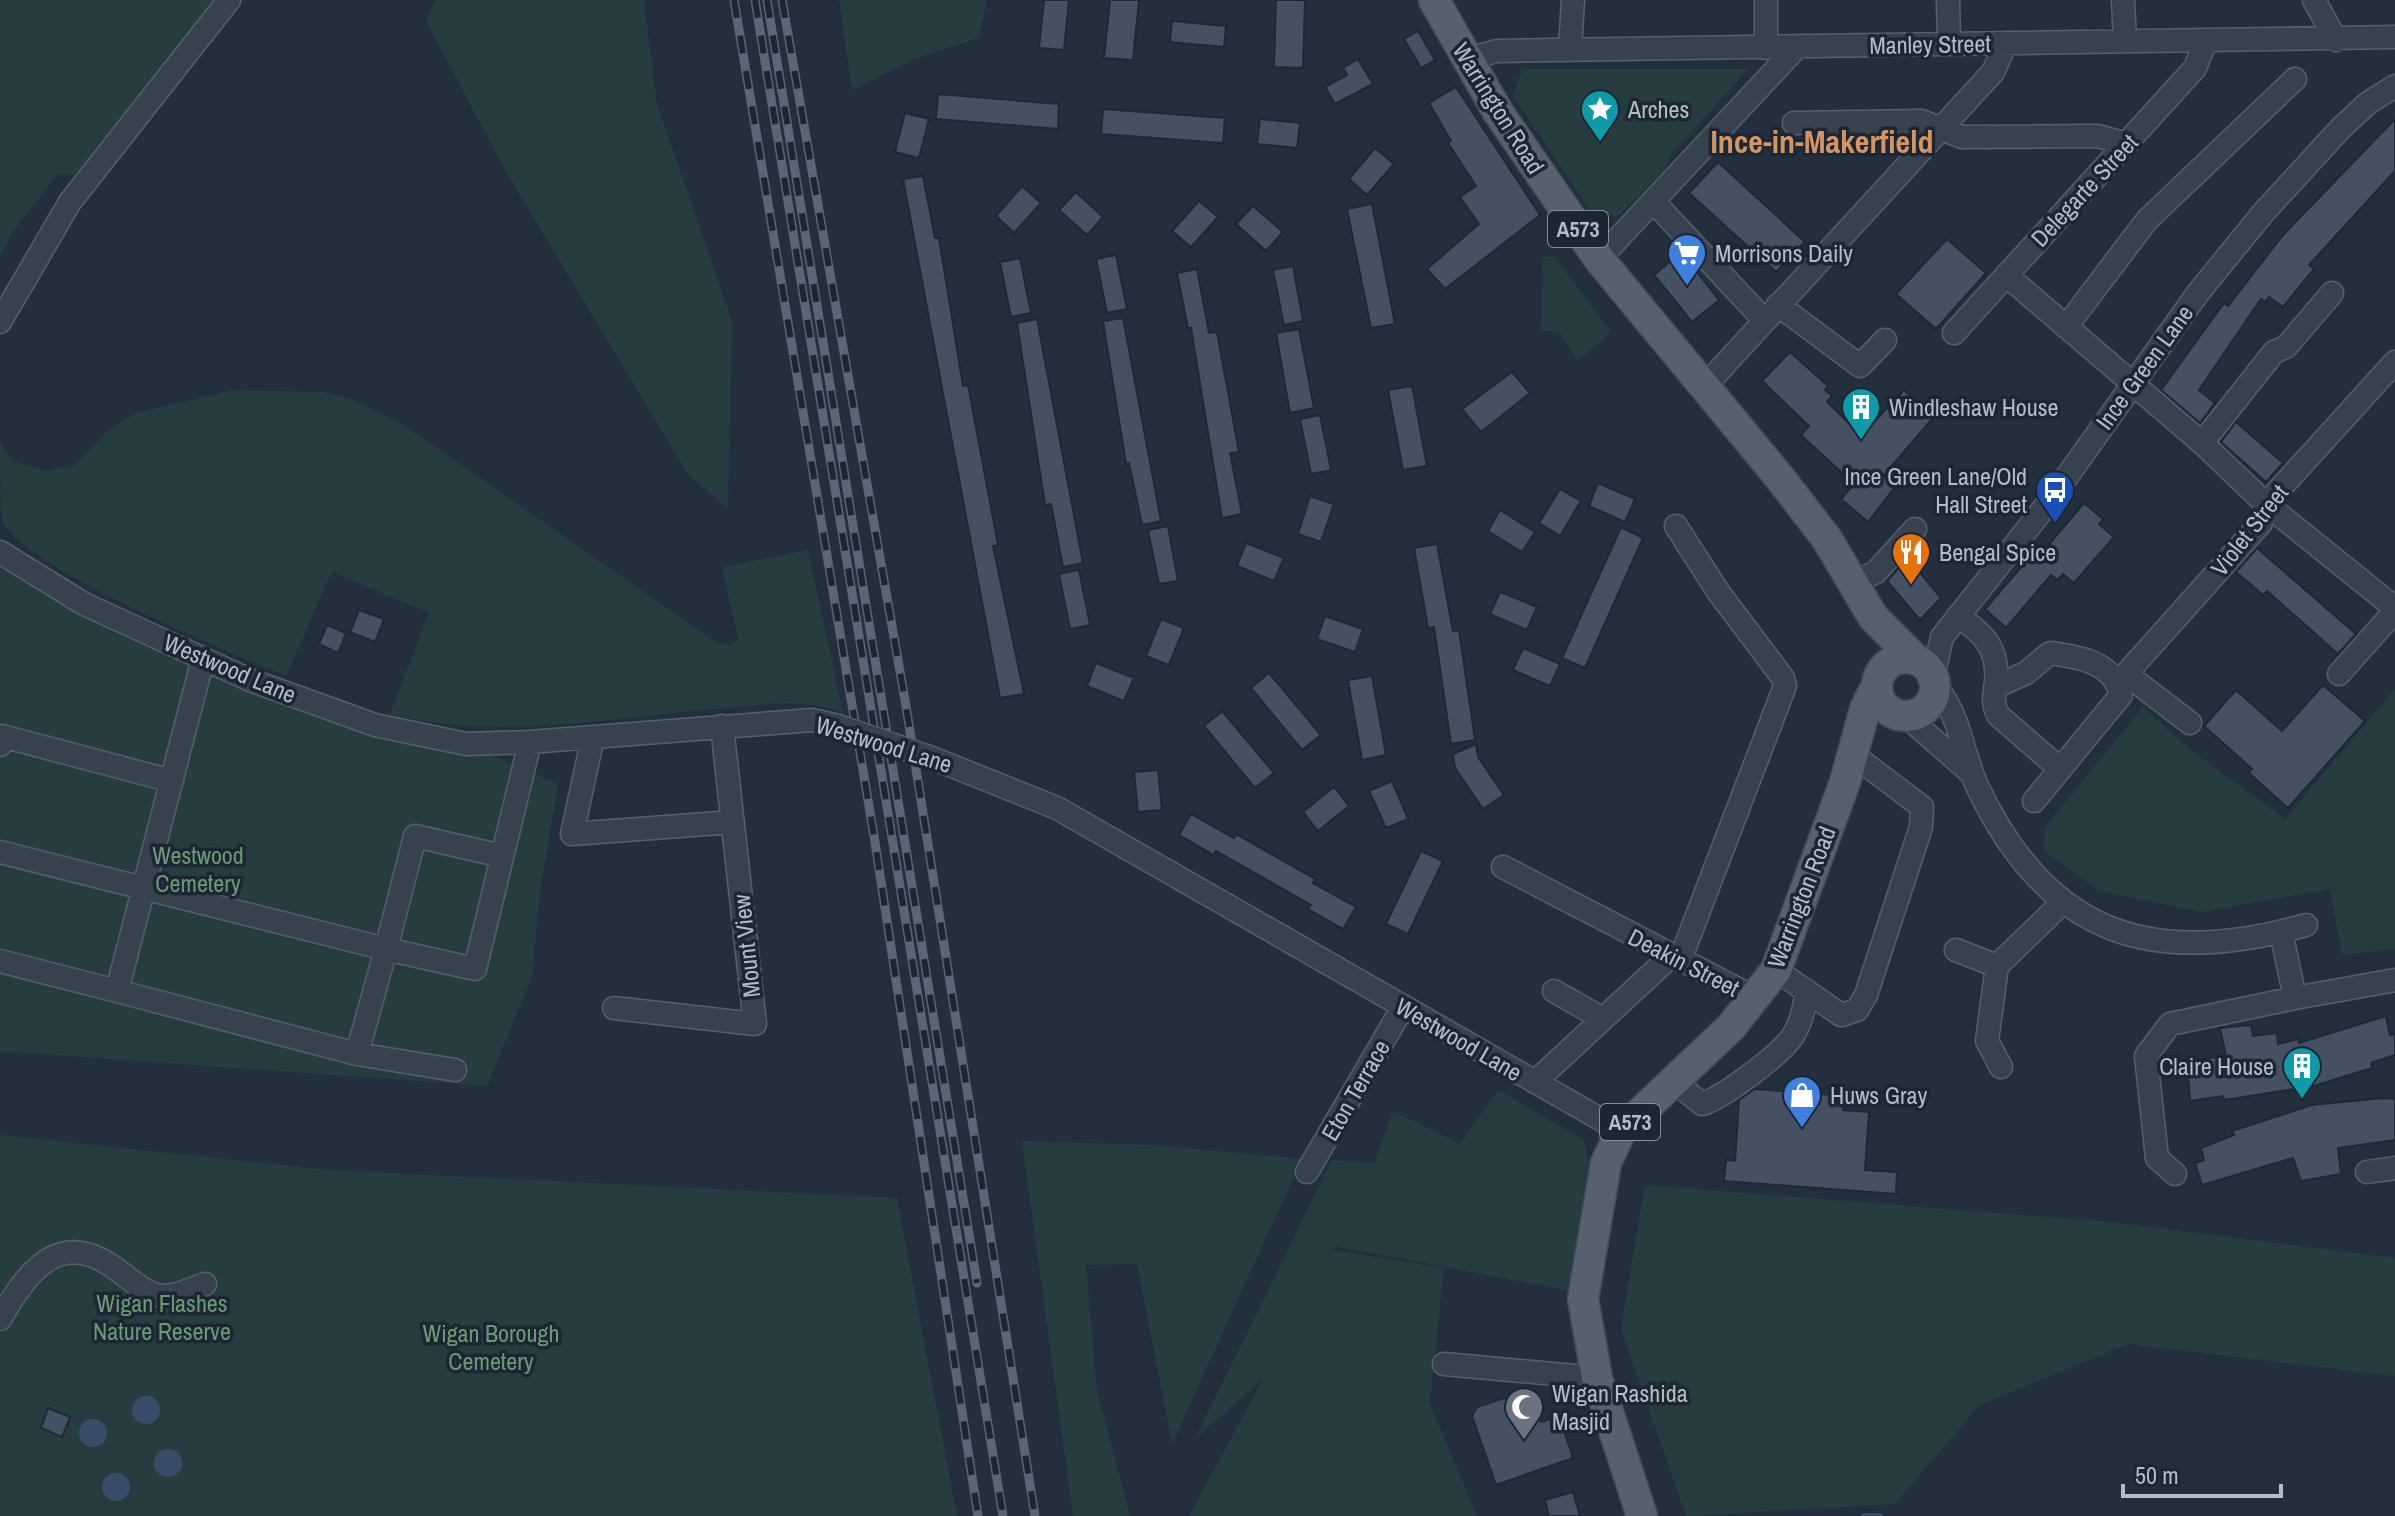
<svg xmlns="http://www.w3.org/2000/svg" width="2395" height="1516" font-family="'Archivo Narrow',sans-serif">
<rect width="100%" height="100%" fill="#242f3e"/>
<path fill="#263c3f" d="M0 0H222L111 139 96 148 85 176 58 174 14 230 0 258Z
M435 0H644L657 104 732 321 728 508 689 476 505 170 426 21Z
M839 0H987L979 38 915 59 852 90Z
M1522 69H1748L1670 156 1664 170 1617 217 1589 209 1513 96Z
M1543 256 1555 257 1611 332 1578 361 1558 331H1541Z
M233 390 322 392 351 399 404 425 717 643 729 646 738 639 722 567 808 550 843 713C801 696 749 706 704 710 602 719 491 741 390 714L429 613 332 572 286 676C229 652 26 569 2 521 0 507 0 460 0 442L13 461 45 471 74 466 110 429 133 414Z
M0 552 250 680 466 744 558 784 540 892 532 977 487 1086 0 1051Z
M2395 689V949L2342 955 2330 889 2202 912 2099 891 2044 851 2045 827 2143 707 2192 751 2285 819Z
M1498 1090 1584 1140 1593 1183 1571 1291 1334 1246 1327 1259 1333 1250 1444 1268 1430 1404 1477 1516H1189L1263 1379 1195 1439 1332 1160 1374 1163 1393 1111 1460 1144Z
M0 1135 330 1170 897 1198 957 1516H0Z
M1022 1141 1155 1145 1302 1159 1172 1444 1137 1264 1086 1265 1097 1390 1130 1516H1073Z
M1645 1185 2111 1222 2395 1258V1376L2128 1344 1980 1405 1895 1504 1686 1516 1621 1329Z"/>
<path fill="#394c67" d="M132 1410a14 14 0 1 1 28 0a14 14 0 1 1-28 0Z
M79 1433a14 14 0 1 1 28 0a14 14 0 1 1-28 0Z
M154 1463a14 14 0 1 1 28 0a14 14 0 1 1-28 0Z
M102 1487a14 14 0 1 1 28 0a14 14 0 1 1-28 0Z"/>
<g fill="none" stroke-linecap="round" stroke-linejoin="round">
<path stroke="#394c67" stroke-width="6" d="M1864 1516H1880"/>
</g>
<path fill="#455162" stroke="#1f2835" stroke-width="2" d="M1044 0H1069L1064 50 1039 48Z
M1110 0H1139L1133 60 1104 58Z
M1276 0H1305L1303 68 1274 67Z
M1172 21 1226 26 1224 47 1170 42Z
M1418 31 1435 60 1421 68 1404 39Z
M1358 59 1373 84 1335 104 1325 87 1347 75 1343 68Z
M1456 87 1540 215 1445 289 1427 269 1479 224 1460 197 1476 186 1448 143 1451 141 1429 103Z
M938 94 1059 104 1058 129 936 119Z
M1103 109 1225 118 1223 143 1101 134Z
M905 113 929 119 919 158 895 152Z
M1260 119 1300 123 1297 148 1257 144Z
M2395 119V171L2309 265 2314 269 2283 307 2269 297 2265 302 2261 299 2199 390 2215 403 2200 423 2161 390 2224 303 2228 306 2283 235Z
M1375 148 1394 164 1367 195 1349 179Z
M1718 162 1805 242 1776 272 1689 193Z
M923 176 935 238H939L963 386 968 385 998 545 993 546 1024 694 1000 698 903 179Z
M1022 186 1041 203 1014 233 996 216Z
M1076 192 1103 217 1087 235 1059 210Z
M1199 201 1218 217 1191 247 1172 231Z
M1372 204 1395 324 1371 328 1347 209Z
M1253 206 1283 232 1266 251 1236 224Z
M1947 239 1986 273 1936 329 1896 294Z
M1681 252 1719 300 1692 322 1654 275Z
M1116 255 1127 309 1107 313 1096 259Z
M1020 258 1031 313 1011 317 1000 262Z
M1293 266 1303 321 1284 325 1273 270Z
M1197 269 1209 333 1217 332 1239 452 1230 453 1242 514 1222 518 1191 328H1188L1177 273Z
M1123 318 1161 521 1142 525 1129 463 1126 464 1103 321Z
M1037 319 1083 563 1063 567 1051 504 1045 505 1017 323Z
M1299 329 1314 408 1290 413 1276 333Z
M1790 352 1828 386 1825 390 1832 396 1827 402 1853 427 1863 416 1872 424 1904 390 1934 417 1883 476 1895 487 1868 522 1841 499 1854 484 1801 435 1809 426 1762 381Z
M1512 372 1530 393 1481 432 1462 409Z
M1412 386 1427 466 1403 470 1388 390Z
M1320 415 1331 470 1311 474 1300 419Z
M2236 422 2283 463 2266 482 2221 442Z
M1598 483 1635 499 1625 522 1589 506Z
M1560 489 1581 501 1560 536 1539 523Z
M1310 496 1334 504 1321 542 1298 534Z
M2084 503 2103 519 2099 524 2114 537 2074 583 2063 574 2057 580 2051 575 2006 628 1985 609 2029 558 2034 562Z
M1500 510 1535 532 1522 552 1488 531Z
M1168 526 1178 581 1159 584 1148 530Z
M1621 527 1643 538 1585 668 1562 658Z
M1246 543 1284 558 1274 581 1237 566Z
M1437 544 1453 631 1459 630 1475 740 1451 744 1434 627 1428 628 1414 548Z
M2257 548 2356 634 2338 654 2267 591 2263 595 2236 572Z
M1908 558 1941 598 1920 620 1887 581Z
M1079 570 1090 625 1070 629 1059 574Z
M1500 592 1537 607 1527 630 1490 614Z
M359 610 384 619 375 642 350 632Z
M1325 616 1363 629 1355 652 1317 639Z
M1161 619 1184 628 1169 665 1146 656Z
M327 625 346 633 338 653 319 644Z
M1523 648 1560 664 1550 686 1513 670Z
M1096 663 1134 678 1124 701 1087 686Z
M1269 673 1321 735 1302 750 1251 688Z
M1372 676 1386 755 1362 760 1348 680Z
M2323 685 2365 721 2288 808 2249 773 2252 769 2204 726 2236 690 2282 731Z
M1222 711 1274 773 1255 788 1204 726Z
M1476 744 1478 757 1504 795 1483 809 1455 768 1453 754Z
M1158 770 1162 810 1138 812 1134 772Z
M1392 781 1408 819 1386 828 1369 791Z
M1334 787 1349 806 1318 831 1303 812Z
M1191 814 1234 838 1236 834 1315 879 1313 883 1356 907 1343 929 1308 909 1311 905 1216 851 1214 855 1179 835Z
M1421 851 1443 861 1408 934 1386 924Z
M2386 1016 2390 1035 2395 1034V1055L2371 1063 2372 1068 2314 1086 2224 1100 2223 1096 2190 1101 2187 1061 2226 1056 2220 1028 2251 1025 2253 1036 2277 1033 2278 1044 2298 1039 2299 1043Z
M1755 1089 1845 1096 1843 1110 1869 1112 1865 1170 1897 1172 1896 1194 1724 1181 1726 1160 1735 1161 1739 1100Z
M2383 1098 2395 1099V1140L2338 1148 2341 1174 2301 1181 2293 1158 2202 1185 2195 1163 2204 1160 2201 1148 2234 1135 2232 1131 2312 1105Z
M1504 1398 1514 1401 1522 1423 1539 1417 1541 1422 1559 1416 1573 1458 1496 1485 1472 1416 1477 1407Z
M48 1408 70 1417 62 1437 41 1428Z
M1573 1492 1580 1516H1549L1545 1500Z"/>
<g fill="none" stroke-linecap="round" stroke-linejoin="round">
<defs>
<path id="minor" d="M1766 0V48
M1948 0 1949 44
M2123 0 2125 41
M2314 0 2336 40
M1570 50 1573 0
M1467 59 1497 51 2395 37
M1794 123 1921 121 1962 137 2098 136 2127 144
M1653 201 1764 320
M1599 259 1797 47
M2006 275 2202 443 2266 504 2395 608
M1778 305 1860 366 1885 340
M0 322 70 202 229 0
M2066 327 2147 220 2295 79
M1954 333 2195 68 2206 41
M1704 387 1993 72 2006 43
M2202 443 2274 352 2286 347 2332 293
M1676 526 1719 593 1783 678 1785 686 1680 960
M0 552 84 604 250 680 375 725 466 744 530 742 812 720 838 726
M1853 584 1876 572 1915 529
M1958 616C1986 635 1999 650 1996 684 1994 697 1992 703 1998 715L2060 769
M203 659 117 991 357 1054 386 949 475 969 530 742
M2339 674 2395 611
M1933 677 1942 637 2048 503 2198 293 2263 213 2341 128 2368 103 2395 86
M1935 685C1963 720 1961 753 1979 790 2050 937 2154 968 2306 925
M1995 687 2026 673 2050 653C2080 657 2113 662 2121 695L2034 801
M1906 716 1971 773
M2190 723 2126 674 2261 523 2266 504 2395 362
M593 737 572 834 733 822
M0 745 2 736 172 781
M932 758 1057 808 1621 1131
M0 852 386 949 415 836 502 856
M1503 867 1757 999
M1956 950 1997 966
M0 961 117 991
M1776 970 1841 1015 1857 1010 1866 995 1921 827 1922 807 1852 754
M1554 991 1603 1019
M2295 998 2395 980
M614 1008 755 1024 722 726
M357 1054 455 1070
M2001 1067 1987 1041 1997 966 2063 902
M1673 1081 1702 1104C1723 1098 1776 1057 1790 1040 1801 1026 1804 1008 1807 991
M1535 1082 1672 955
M1307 1172 1403 1007
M2367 1172 2395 1168
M2175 1174 2157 1158 2146 1056 2170 1024 2295 998 2281 932
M0 1319C29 1269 61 1226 120 1272 133 1281 146 1295 163 1296 175 1297 193 1288 205 1284
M1444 1364 1597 1378"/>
<path id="major" d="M1434 0 1498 112 1599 259 1780 478 1827 539 1873 617 1915 659
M1877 687a29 29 0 1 1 58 0a29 29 0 1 1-58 0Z
M1642 1516 1597 1378 1583 1299 1606 1163 1621 1131 1731 1027 1776 970 1845 782 1865 709 1877 685"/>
</defs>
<use href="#minor" stroke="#565f6c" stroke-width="25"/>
<use href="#major" stroke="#414a57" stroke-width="33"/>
<use href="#minor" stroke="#38414e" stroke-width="22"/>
<use href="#major" stroke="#56606e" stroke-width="30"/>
<defs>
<path id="rail" d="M734 0 874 836 978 1516
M755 0 1003 1516
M767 0 977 1283
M782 0 905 700 1035 1516"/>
</defs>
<use href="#rail" stroke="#5a6575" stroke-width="9"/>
<use href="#rail" stroke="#1d2633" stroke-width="6" stroke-dasharray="18" stroke-linecap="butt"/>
<defs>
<path id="minor-bridge" d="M838 726 932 758"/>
</defs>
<use href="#minor-bridge" stroke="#565f6c" stroke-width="25" stroke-linecap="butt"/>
<use href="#minor-bridge" stroke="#38414e" stroke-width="22"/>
</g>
<defs>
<symbol id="sight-pin" viewBox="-11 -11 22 30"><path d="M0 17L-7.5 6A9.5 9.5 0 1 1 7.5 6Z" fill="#0f9aa8" stroke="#1d2633"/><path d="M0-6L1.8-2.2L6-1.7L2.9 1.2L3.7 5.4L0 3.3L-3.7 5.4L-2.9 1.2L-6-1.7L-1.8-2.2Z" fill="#fff"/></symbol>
<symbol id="supermarket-pin" viewBox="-11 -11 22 30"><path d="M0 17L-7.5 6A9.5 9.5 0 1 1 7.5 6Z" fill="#3f7fe0" stroke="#1d2633"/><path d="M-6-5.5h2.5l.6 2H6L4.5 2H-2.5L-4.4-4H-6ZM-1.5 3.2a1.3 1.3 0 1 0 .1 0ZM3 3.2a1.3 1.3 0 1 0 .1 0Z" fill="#fff"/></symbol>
<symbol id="building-pin" viewBox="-11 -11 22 30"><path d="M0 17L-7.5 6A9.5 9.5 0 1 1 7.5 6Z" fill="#0f9aa8" stroke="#1d2633"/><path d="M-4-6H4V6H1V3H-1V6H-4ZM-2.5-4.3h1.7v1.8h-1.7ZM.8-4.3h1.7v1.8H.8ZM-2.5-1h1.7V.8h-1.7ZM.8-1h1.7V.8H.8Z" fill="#fff"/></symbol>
<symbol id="bus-pin" viewBox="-11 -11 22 30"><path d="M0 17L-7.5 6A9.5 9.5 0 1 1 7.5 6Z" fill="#1a4fb4" stroke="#1d2633"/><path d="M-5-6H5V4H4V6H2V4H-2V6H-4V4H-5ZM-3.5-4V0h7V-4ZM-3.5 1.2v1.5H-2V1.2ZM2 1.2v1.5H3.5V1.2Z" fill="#fff"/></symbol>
<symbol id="restaurant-pin" viewBox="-11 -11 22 30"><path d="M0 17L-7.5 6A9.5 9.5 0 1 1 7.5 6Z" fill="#e8710a" stroke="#1d2633"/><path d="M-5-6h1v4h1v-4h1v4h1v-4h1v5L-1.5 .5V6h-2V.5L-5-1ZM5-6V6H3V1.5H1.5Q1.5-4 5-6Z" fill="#fff"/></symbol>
<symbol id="shop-pin" viewBox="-11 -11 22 30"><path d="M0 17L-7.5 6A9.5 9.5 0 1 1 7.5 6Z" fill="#3f7fe0" stroke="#1d2633"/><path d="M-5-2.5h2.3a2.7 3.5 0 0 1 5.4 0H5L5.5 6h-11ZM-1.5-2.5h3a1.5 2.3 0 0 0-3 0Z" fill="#fff"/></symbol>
<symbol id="mosque-pin" viewBox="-11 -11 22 30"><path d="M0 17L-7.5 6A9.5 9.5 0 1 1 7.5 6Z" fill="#6b7280" stroke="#1d2633"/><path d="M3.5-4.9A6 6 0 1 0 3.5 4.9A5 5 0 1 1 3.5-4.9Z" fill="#fff"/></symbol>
</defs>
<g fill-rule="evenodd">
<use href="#sight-pin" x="1578" y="87" width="44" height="60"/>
<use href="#supermarket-pin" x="1665" y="231" width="44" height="60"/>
<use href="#building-pin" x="1839" y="385" width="44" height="60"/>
<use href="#bus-pin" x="2033" y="468" width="44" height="60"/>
<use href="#restaurant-pin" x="1889" y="530" width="44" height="60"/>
<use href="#building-pin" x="2280" y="1044" width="44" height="60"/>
<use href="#shop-pin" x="1780" y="1073" width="44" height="60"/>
<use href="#mosque-pin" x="1502" y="1385" width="44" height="60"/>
</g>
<g text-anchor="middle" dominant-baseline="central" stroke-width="7" stroke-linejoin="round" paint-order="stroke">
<g fill="#1d2633" stroke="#878f9c" stroke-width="2">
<rect x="1548" y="211" width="60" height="36" rx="6"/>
<rect x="1600" y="1104" width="60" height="36" rx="6"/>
</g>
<g font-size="22" font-weight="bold" fill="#b4bcc9">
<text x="1578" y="229">A573</text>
<text x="1630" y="1122">A573</text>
</g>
<g font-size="24" fill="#b4bcc9" stroke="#1d2633">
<text transform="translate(1930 44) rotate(-1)">Manley Street</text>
<text transform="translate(1499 108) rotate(58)">Warrington Road</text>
<text transform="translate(2084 190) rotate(-47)">Delegarte Street</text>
<text transform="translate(2144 367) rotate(-54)">Ince Green Lane</text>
<text transform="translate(2249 530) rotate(-52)">Violet Street</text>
<text transform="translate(230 668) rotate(23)">Westwood Lane</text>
<text transform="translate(884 744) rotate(17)">Westwood Lane</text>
<text transform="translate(1801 897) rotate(-69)">Warrington Road</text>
<text transform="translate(746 946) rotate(-96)">Mount View</text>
<text transform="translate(1684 962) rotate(27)">Deakin Street</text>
<text transform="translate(1459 1039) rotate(30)">Westwood Lane</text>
<text transform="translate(1355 1090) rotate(-60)">Eton Terrace</text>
</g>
<g font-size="24" fill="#b4bcc9" stroke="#1d2633" text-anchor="start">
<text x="1628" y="109">Arches</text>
<text x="1715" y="253">Morrisons Daily</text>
<text x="1889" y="407">Windleshaw House</text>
<text x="2027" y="476" text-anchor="end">Ince Green Lane/Old<tspan x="2027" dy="28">Hall Street</tspan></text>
<text x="1939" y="552">Bengal Spice</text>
<text x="2274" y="1066" text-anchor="end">Claire House</text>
<text x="1830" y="1095">Huws Gray</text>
<text x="1552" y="1393">Wigan Rashida<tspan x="1552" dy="28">Masjid</tspan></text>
</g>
<g font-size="24" fill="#6b9a76" stroke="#1d2633">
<text x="198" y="855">Westwood<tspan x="198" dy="28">Cemetery</tspan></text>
<text x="162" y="1303">Wigan Flashes<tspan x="162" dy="28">Nature Reserve</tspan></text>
<text x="491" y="1333">Wigan Borough<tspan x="491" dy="28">Cemetery</tspan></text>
</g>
<g font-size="32" font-weight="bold" fill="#d59563" stroke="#1d2633">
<text x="1822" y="141">Ince-in-Makerfield</text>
</g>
</g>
<path d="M2123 1484v12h158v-12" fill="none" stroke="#b4bcc9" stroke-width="4"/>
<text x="2135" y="1484" font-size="24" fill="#b4bcc9" stroke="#1d2633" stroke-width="6" paint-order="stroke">50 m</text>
</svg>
